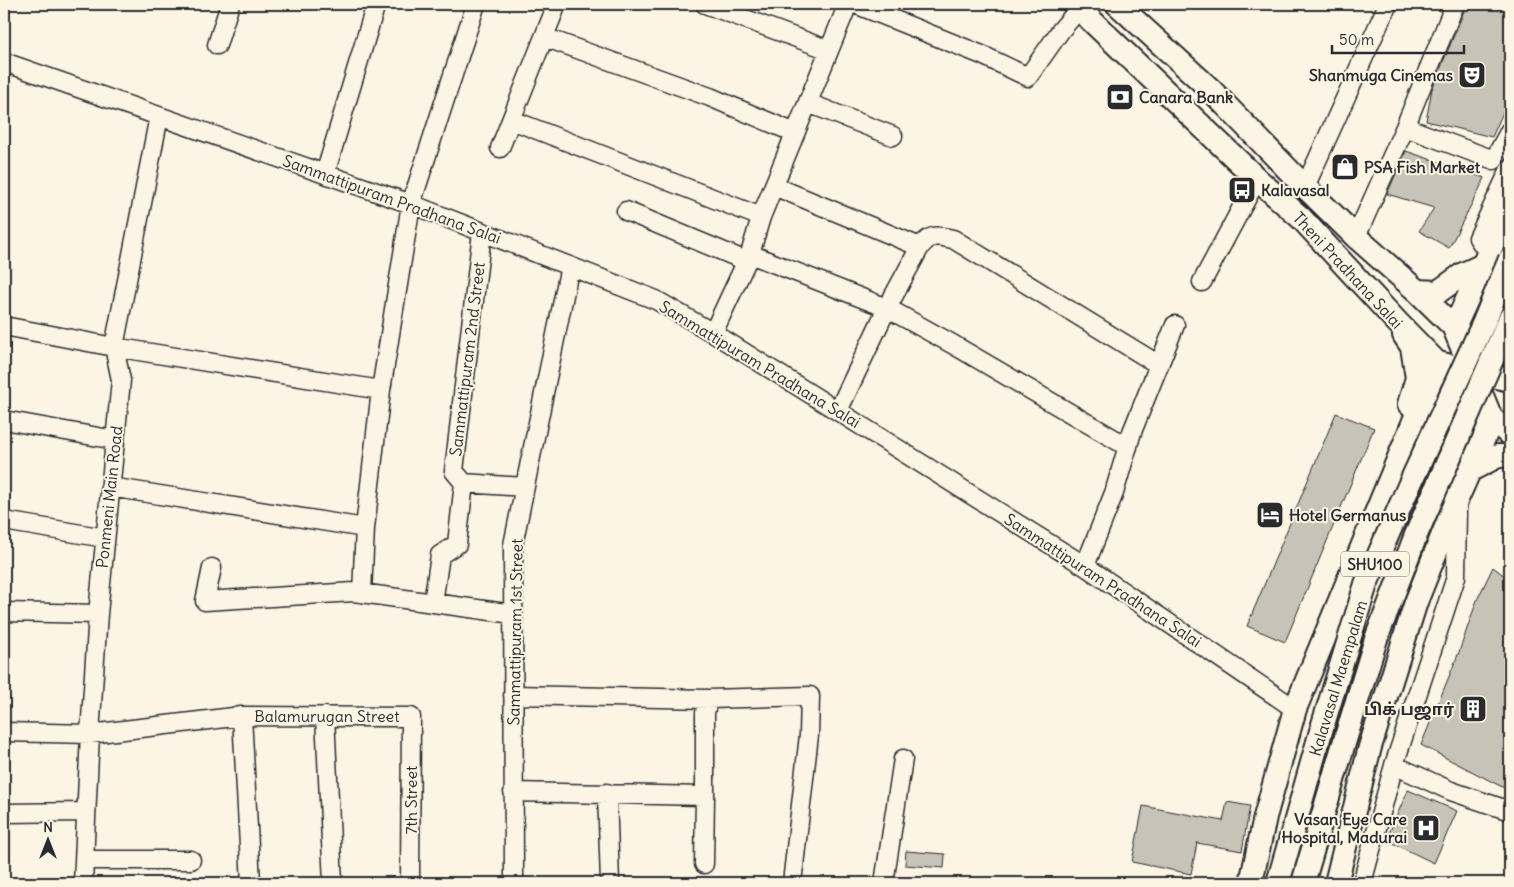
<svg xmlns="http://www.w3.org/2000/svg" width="1514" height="887" font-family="Delius,'Noto Sans Tamil',sans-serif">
<rect width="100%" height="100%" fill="#fcf5e5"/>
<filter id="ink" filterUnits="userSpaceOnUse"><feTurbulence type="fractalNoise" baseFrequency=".02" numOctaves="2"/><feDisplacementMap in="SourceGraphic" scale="10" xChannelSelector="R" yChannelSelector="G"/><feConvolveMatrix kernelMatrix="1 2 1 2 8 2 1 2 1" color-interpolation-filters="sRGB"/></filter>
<g filter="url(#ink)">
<path fill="#c8c3b7" stroke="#2b2b2b" d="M1467 4H1501L1510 7V97L1492 137 1426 121 1432 89Z
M1406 151 1485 178 1449 248 1419 231 1434 208 1387 194Z
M1336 413 1374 428 1285 642 1247 626Z
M1493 567 1510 580V791L1421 745 1459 652 1477 600Z
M1408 790 1457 811 1434 863 1386 840Z
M1227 802 1250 806 1242 851 1197 843 1191 874 1132 862 1143 806 1223 821Z
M906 851 945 854 944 868 905 865Z"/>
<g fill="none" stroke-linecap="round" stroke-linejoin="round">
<defs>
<path id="minor" d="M705 4 829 50
M855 4 982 55 1028 77 1061 30 1079 9
M544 37 710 97 795 133
M217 45 230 4
M4 62 411 204 656 300 713 333 1085 566 1295 709
M808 103 893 136
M512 120 761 217
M1405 127 1494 160 1510 130
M500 148 557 4
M325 174 376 4
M774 186 920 247
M1305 187 1388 4
M626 211 746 261
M1356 237 1405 127 1455 4
M750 254 887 308 954 345 1128 447
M1489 254 1478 238 1510 169
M1202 282 1257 179
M4 326 114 347 381 390
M713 333 750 254 761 217 848 4
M838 411 887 308 920 247C931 233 937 236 953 239L1159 365
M4 420 115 440
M464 483 454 471 482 232
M110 487 365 528 362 593
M4 521 105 538
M365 528 381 390 411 204 476 4
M1085 566 1114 493 1132 432 1175 325
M212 568 205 601 354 592 513 614
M433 603 440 555 457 544 464 483 525 487
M4 612 98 614
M513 695 708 699 810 696 809 735 792 883
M242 716 411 717 410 883
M325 716 333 883
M4 732 90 734 242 716 251 883
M1394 765 1451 791 1510 811
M513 792 705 796 704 864
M607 793 610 883
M705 796V713L708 699
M4 813 86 812
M84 860H191
M83 883 90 734 98 614 121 380 114 347 159 116
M514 883 513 545 570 266
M884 883 903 759
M1362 883 1394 765 1456 577 1457 508"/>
<path id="major" d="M1074 4 1257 179 1301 218 1398 323 1447 373
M1117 4 1209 88 1305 187 1356 237 1417 291 1464 337
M1417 291 1438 292 1463 274 1485 264
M1404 335 1412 347 1417 378 1409 404
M1484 411 1510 435
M1469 471 1498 456H1510
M1251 883 1265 817 1295 709 1438 363 1510 380
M1336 883 1370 747 1416 602 1457 499 1492 420 1454 328 1510 206"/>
</defs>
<use href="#minor" stroke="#2b2b2b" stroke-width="21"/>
<use href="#major" stroke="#2b2b2b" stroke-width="26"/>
<use href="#minor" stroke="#fcf5e5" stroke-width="18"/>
<use href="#major" stroke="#fcf5e5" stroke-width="22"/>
<defs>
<path id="major-bridge" d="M1278 883 1321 731 1366 584 1408 488 1484 322 1510 259
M1303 883 1341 753 1376 639 1416 535 1510 318"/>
</defs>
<use href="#major-bridge" stroke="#2b2b2b" stroke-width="26" stroke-linecap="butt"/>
<use href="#major-bridge" stroke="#fcf5e5" stroke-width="22"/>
</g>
</g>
<defs>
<symbol id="theatre-square" viewBox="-11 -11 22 22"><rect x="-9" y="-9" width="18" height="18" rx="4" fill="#2b2b2b" stroke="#fcf5e5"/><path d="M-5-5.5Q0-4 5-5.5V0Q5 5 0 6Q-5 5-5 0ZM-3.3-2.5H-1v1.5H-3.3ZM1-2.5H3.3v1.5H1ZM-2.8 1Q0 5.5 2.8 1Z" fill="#fff"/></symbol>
<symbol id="bank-square" viewBox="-11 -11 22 22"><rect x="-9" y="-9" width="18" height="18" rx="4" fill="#2b2b2b" stroke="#fcf5e5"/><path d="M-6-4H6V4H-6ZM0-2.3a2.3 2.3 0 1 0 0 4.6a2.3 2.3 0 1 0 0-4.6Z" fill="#fff"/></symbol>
<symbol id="shop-square" viewBox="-11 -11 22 22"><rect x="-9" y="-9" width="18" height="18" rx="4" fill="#2b2b2b" stroke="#fcf5e5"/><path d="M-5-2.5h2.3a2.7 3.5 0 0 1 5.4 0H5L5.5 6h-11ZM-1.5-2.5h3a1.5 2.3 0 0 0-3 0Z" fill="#fff"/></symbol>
<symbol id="bus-square" viewBox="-11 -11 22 22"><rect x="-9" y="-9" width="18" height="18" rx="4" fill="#2b2b2b" stroke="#fcf5e5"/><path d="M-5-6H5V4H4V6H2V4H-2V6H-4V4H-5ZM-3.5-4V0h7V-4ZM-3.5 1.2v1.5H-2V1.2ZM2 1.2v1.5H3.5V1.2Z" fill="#fff"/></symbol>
<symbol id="hotel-square" viewBox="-11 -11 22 22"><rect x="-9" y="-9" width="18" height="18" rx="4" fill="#2b2b2b" stroke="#fcf5e5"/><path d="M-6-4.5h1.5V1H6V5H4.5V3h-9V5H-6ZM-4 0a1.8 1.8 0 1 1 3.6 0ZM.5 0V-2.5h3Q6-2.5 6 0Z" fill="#fff"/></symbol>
<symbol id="building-square" viewBox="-11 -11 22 22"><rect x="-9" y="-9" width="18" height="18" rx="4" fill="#2b2b2b" stroke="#fcf5e5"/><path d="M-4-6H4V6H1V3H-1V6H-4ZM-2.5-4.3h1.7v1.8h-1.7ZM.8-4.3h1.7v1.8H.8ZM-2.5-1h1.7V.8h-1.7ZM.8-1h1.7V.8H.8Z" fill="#fff"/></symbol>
<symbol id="hospital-square" viewBox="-11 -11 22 22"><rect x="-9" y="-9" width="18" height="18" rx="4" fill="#2b2b2b" stroke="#fcf5e5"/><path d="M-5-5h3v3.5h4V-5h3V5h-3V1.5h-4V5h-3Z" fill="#fff"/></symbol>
</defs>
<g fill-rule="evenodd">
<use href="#theatre-square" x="1456" y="59" width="32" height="32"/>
<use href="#bank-square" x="1104" y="81" width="32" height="32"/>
<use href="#shop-square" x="1329" y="151" width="32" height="32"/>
<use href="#bus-square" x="1226" y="174" width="32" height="32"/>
<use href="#hotel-square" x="1254" y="499" width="32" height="32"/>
<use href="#building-square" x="1457" y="693" width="32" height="32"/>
<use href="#hospital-square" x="1410" y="812" width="32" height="32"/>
</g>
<g text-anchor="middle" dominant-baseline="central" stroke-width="4" stroke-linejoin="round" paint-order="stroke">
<rect fill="#fcf5e5" stroke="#6a6863" stroke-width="1" x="1341" y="551.5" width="68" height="25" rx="4"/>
<g font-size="15" font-weight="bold" fill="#2b2b2b">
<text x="1375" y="564">SHU100</text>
</g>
<g font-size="16" font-weight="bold" fill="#2b2b2b" stroke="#fcf5e5" text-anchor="start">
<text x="1453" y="75" text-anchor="end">Shanmuga Cinemas</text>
<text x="1139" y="97">Canara Bank</text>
<text x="1364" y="167">PSA Fish Market</text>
<text x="1261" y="190">Kalavasal</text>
<text x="1289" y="515">Hotel Germanus</text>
<text x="1454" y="709" text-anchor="end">பிக் பஜார்</text>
<text x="1407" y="819" text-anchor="end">Vasan Eye Care<tspan x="1407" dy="18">Hospital, Madurai</tspan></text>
</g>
<g font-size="16" fill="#2b2b2b" stroke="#fcf5e5">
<text transform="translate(392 199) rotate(20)">Sammattipuram Pradhana Salai</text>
<text transform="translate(1348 270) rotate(47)">Theni Pradhana Salai</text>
<text transform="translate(467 359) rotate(-83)">Sammattipuram 2nd Street</text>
<text transform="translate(760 364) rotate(31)">Sammattipuram Pradhana Salai</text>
<text transform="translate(109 497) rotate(-84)">Ponmeni Main Road</text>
<text transform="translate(1103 580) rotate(33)">Sammattipuram Pradhana Salai</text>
<text transform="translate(515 632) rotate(-89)">Sammattipuram 1st Street</text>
<text transform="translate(1338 678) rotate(-73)">Kalavasal Maempalam</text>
<text x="327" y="716">Balamurugan Street</text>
<text transform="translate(411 800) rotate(-90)">7th Street</text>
</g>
</g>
<rect width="1514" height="887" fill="none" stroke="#fcf5e5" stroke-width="20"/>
<rect x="10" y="10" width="1494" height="867" fill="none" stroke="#2b2b2b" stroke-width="2" filter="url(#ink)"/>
<g transform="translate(48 840)" stroke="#fcf5e5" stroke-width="4" paint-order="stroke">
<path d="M0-4L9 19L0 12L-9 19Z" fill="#2b2b2b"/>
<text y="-8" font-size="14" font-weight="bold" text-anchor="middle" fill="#2b2b2b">N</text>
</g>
<path d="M1332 45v8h132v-8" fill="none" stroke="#2b2b2b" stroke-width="2.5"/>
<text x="1339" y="45" font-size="15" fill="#2b2b2b" stroke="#fcf5e5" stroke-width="4" paint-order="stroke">50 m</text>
</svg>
